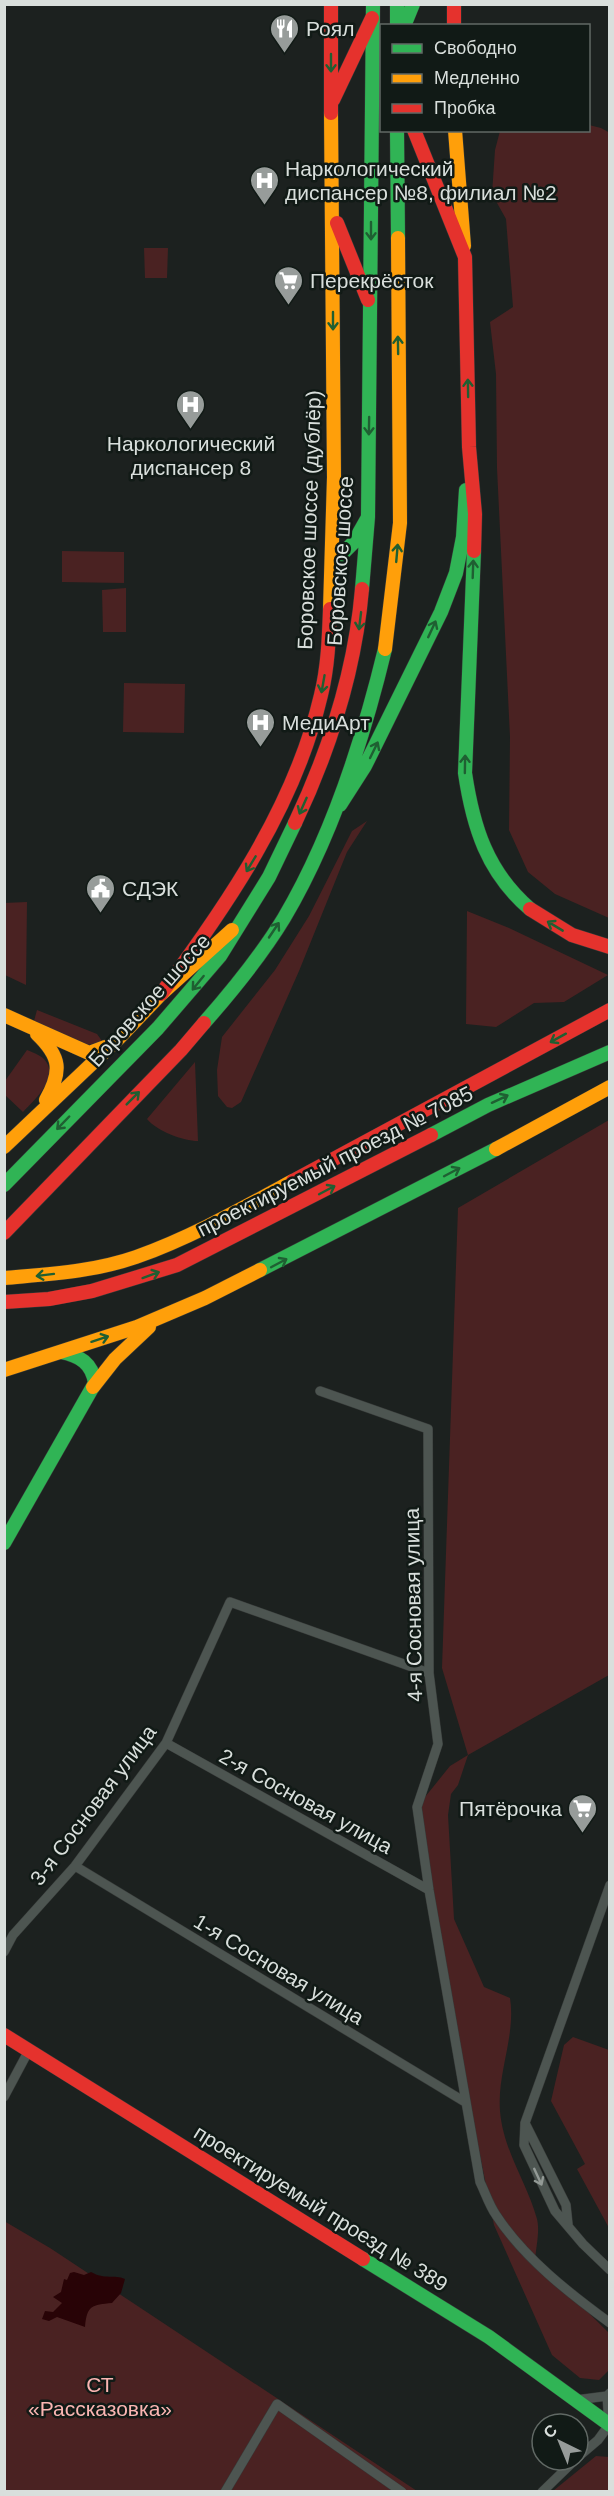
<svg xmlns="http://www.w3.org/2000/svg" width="614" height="2496" font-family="Helvetica,sans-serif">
<rect width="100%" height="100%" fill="#1c211f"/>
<path fill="#4a2222" d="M589 125 601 128 610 133 609 918 555 894 528 872 509 830 510 737 497 468 496 374 490 322 513 307 506 219 492 194 495 150 500 131 588 130Z
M144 248H168L167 278H145Z
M62 551 124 552V583L62 582Z
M126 588V632H103L102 590Z
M124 683 185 684 184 733 123 732Z
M367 821 347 852 299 971 241 1102 232 1108 227 1107 218 1096 217 1070 222 1037 275 970 309 916 352 831Z
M27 902 26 985 5 975 4 903Z
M467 911 509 928 608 975 564 1002 534 1003 496 1027 466 1024Z
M37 1010 97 1034 102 1041 88 1045 34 1021Z
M27 1050C32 1052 40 1055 44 1059 61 1077 34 1100 23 1112L5 1095V1081Z
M195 1062 198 1141C183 1141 157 1131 147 1119Z
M609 1120V1675L468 1755 458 1785 451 1794 448 1815 454 1919 484 1987 510 1998C516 2036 497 2072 500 2111 503 2150 527 2183 537 2219 540 2231 536 2248 535 2260L609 2333V2370L599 2380 580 2378 552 2355 494 2225 430 1905 417 1807 450 1766 468 1755 442 1668 458 1208Z
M573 2037 609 2050V2228L577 2169 585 2164 551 2101 564 2045Z
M4 2221 50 2248 417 2491H5Z
M596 2456 609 2457V2491H553Z"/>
<path fill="#280306" d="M74 2272 84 2275 91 2272C105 2280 114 2274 125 2279L121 2293 112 2303C92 2305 87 2305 85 2327L57 2317 49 2321 42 2319 45 2311 53 2312 62 2303 53 2297 61 2292 64 2279 67 2280 70 2273Z"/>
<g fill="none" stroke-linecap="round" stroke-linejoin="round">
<defs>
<path id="street" d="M320 1391 428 1429 429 1673 438 1744 417 1807 429 1890 480 2182C485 2192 489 2205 496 2215 524 2258 569 2293 610 2323
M166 1743 429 1890
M75 1866 465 2102
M610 1885 525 2123 524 2145 555 2211 583 2244 610 2270
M4 1952 13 1935 75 1866 166 1743 230 1602 429 1673
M4 2097 29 2050
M525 2123 566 2205 568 2224
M576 2400 607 2396 610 2393
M578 2457 598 2440 609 2425 607 2396
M225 2492 277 2404 402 2492
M542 2492 575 2460"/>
<path id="fast" d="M397 4V26
M404 26 413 4
M397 130 398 238
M474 551 465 773C473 827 487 872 530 909
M333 563 354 542 367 519
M362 589 368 517 373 4
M340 805 365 766 441 612 456 573 463 537 466 490
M204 1023C233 990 261 956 284 918 332 837 363 740 385 649
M431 1135 488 1105 610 1052
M4 1185 158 1028 220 956 269 877 295 823
M260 1270 496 1149
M4 1543 95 1383C92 1363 80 1356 61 1352
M363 2259 489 2337 610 2425"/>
<path id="slow" d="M455 130 464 246
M330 609 334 477 331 113
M385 649 400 523 398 238
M4 1015 89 1053 105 1047
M37 1034C61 1057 62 1071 46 1100
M4 1147 119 1038 161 994 232 930
M496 1149 610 1087
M4 1278C48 1274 93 1272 136 1257 190 1238 243 1208 293 1181
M4 1370 137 1327 205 1298 260 1270
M93 1387 115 1359 149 1327"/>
<path id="jam" d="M331 4V113
M454 4V26
M333 100 372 18
M414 130 465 257 469 447 475 514 474 551
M337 223 368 300
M295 823C330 749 355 671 362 589
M530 909 572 935 610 947
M161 994C228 904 295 806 321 695 328 667 329 637 330 609
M293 1181 610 1010
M4 1233 181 1050 204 1023
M4 1302 49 1299 92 1291 177 1265 431 1135
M4 2035 363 2259"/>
</defs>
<use href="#street" stroke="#373b39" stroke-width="10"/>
<use href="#fast" stroke="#373b39" stroke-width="15"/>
<use href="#slow" stroke="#373b39" stroke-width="15"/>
<use href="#jam" stroke="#373b39" stroke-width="15"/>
<use href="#street" stroke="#4d5551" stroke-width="9"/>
<use href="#fast" stroke="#30b455" stroke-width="14"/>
<use href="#slow" stroke="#ff9f0a" stroke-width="14"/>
<use href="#jam" stroke="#e5322d" stroke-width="14"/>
</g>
<defs><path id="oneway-shaft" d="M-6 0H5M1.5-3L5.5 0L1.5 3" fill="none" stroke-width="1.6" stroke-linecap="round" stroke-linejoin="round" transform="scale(1.5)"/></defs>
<g stroke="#1f5f32">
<use href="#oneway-shaft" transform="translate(331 63) rotate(90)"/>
<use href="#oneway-shaft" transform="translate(371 231) rotate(90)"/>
<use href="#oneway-shaft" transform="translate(333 321) rotate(90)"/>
<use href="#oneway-shaft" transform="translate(398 345) rotate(-91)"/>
<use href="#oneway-shaft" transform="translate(468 388) rotate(-91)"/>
<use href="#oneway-shaft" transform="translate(369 426) rotate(91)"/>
<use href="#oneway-shaft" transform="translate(397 553) rotate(-85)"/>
<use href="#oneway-shaft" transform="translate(473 569) rotate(-88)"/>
<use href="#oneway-shaft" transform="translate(360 621) rotate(97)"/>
<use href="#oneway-shaft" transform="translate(432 629) rotate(-65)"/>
<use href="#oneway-shaft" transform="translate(323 684) rotate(100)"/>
<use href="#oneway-shaft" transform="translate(374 750) rotate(-64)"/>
<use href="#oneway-shaft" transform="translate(465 764) rotate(-89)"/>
<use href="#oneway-shaft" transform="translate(303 806) rotate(114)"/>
<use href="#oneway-shaft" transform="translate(251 864) rotate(121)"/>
<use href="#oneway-shaft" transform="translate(555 926) rotate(-149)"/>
<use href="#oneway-shaft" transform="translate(274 930) rotate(-56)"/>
<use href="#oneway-shaft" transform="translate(198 983) rotate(129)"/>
<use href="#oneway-shaft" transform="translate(558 1038) rotate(151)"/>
<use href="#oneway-shaft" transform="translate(133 1098) rotate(-45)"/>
<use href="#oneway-shaft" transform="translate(500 1099) rotate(-25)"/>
<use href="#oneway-shaft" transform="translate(63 1123) rotate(134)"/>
<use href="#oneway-shaft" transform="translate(452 1172) rotate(-28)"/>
<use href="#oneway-shaft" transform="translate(327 1190) rotate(-28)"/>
<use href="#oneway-shaft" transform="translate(279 1263) rotate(-28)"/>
<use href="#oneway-shaft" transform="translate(45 1275) rotate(173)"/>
<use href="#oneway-shaft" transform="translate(151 1275) rotate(-20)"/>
<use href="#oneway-shaft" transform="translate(100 1339) rotate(-18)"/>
</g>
<use stroke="#939a96" href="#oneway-shaft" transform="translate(538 2177) rotate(65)"/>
<defs>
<symbol id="restaurant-pin" viewBox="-11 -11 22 30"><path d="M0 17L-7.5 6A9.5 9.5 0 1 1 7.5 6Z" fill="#979c9a" stroke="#111a16"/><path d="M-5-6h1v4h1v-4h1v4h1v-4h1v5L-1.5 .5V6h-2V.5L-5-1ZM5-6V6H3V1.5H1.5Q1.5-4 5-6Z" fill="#fff"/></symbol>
<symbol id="hospital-pin" viewBox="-11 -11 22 30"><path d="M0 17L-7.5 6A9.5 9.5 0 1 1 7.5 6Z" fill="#979c9a" stroke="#111a16"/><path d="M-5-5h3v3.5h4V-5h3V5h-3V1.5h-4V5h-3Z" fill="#fff"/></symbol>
<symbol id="supermarket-pin" viewBox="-11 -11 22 30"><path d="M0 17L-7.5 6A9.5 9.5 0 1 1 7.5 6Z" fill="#979c9a" stroke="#111a16"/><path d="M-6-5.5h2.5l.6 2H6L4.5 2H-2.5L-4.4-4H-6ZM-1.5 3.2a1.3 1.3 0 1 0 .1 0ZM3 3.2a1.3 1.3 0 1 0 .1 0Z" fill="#fff"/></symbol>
<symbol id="civic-pin" viewBox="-11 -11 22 30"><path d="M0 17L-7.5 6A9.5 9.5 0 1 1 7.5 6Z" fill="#979c9a" stroke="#111a16"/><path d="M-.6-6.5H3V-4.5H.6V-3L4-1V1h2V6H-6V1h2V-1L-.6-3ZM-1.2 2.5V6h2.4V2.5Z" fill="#fff"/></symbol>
</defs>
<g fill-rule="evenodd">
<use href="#restaurant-pin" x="268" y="12" width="33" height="45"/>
<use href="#hospital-pin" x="248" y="164" width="33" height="45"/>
<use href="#supermarket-pin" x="272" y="264" width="33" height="45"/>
<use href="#hospital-pin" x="174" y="388" width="33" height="45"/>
<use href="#hospital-pin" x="244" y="706" width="33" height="45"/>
<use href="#civic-pin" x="84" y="872" width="33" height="45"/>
<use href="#supermarket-pin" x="566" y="1792" width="33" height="45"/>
</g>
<g text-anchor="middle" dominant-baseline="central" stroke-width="5" stroke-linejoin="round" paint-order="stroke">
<g font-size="21" fill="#d9dfdc" stroke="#111a16" text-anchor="start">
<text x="306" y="28">Роял</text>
<text x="285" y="168">Наркологический<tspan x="285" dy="24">диспансер №8, филиал №2</tspan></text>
<text x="310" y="280">Перекрёсток</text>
<text x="191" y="443" text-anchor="middle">Наркологический<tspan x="191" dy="24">диспансер 8</tspan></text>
<text x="282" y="722">МедиАрт</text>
<text x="122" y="888">СДЭК</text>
<text x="562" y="1808" text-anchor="end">Пятёрочка</text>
</g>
<g font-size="21" fill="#d9dfdc" stroke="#111a16">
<text transform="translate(309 520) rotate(-88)">Боровское шоссе (дублёр)</text>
<text transform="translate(340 561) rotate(-86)">Боровское шоссе</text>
<text transform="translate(149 1000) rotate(-48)">Боровское шоссе</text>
<text transform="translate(335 1161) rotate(-27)">проектируемый проезд № 7085</text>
<text transform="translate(413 1605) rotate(-91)">4-я Сосновая улица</text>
<text transform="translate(306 1801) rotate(29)">2-я Сосновая улица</text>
<text transform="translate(93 1805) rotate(-53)">3-я Сосновая улица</text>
<text transform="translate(279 1969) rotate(31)">1-я Сосновая улица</text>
<text transform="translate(321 2208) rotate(32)">проектируемый проезд № 389</text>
</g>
<g font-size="21" fill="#fab5b2" stroke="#111a16">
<text x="100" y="2384">СТ<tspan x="100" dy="24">«Рассказовка»</tspan></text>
</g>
</g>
<rect width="614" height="2496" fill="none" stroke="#d9dfdc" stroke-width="12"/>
<rect x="380" y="24" width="210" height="108" fill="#111a16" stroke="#616965" stroke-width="1.5"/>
<rect x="392" y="44" width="30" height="9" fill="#30b455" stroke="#616965" stroke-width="1.5"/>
<text x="434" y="54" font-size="18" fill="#d9dfdc">Свободно</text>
<rect x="392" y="74" width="30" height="9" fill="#ff9f0a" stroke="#616965" stroke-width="1.5"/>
<text x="434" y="84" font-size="18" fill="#d9dfdc">Медленно</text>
<rect x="392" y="104" width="30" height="9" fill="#e5322d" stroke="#616965" stroke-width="1.5"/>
<text x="434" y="114" font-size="18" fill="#d9dfdc">Пробка</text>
<g transform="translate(560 2442) rotate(317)"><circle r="28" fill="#111a16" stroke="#616965" stroke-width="1.5"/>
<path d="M0-4.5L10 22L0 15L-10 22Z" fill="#979c9a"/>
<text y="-9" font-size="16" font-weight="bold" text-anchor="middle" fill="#d9dfdc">С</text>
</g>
</svg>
